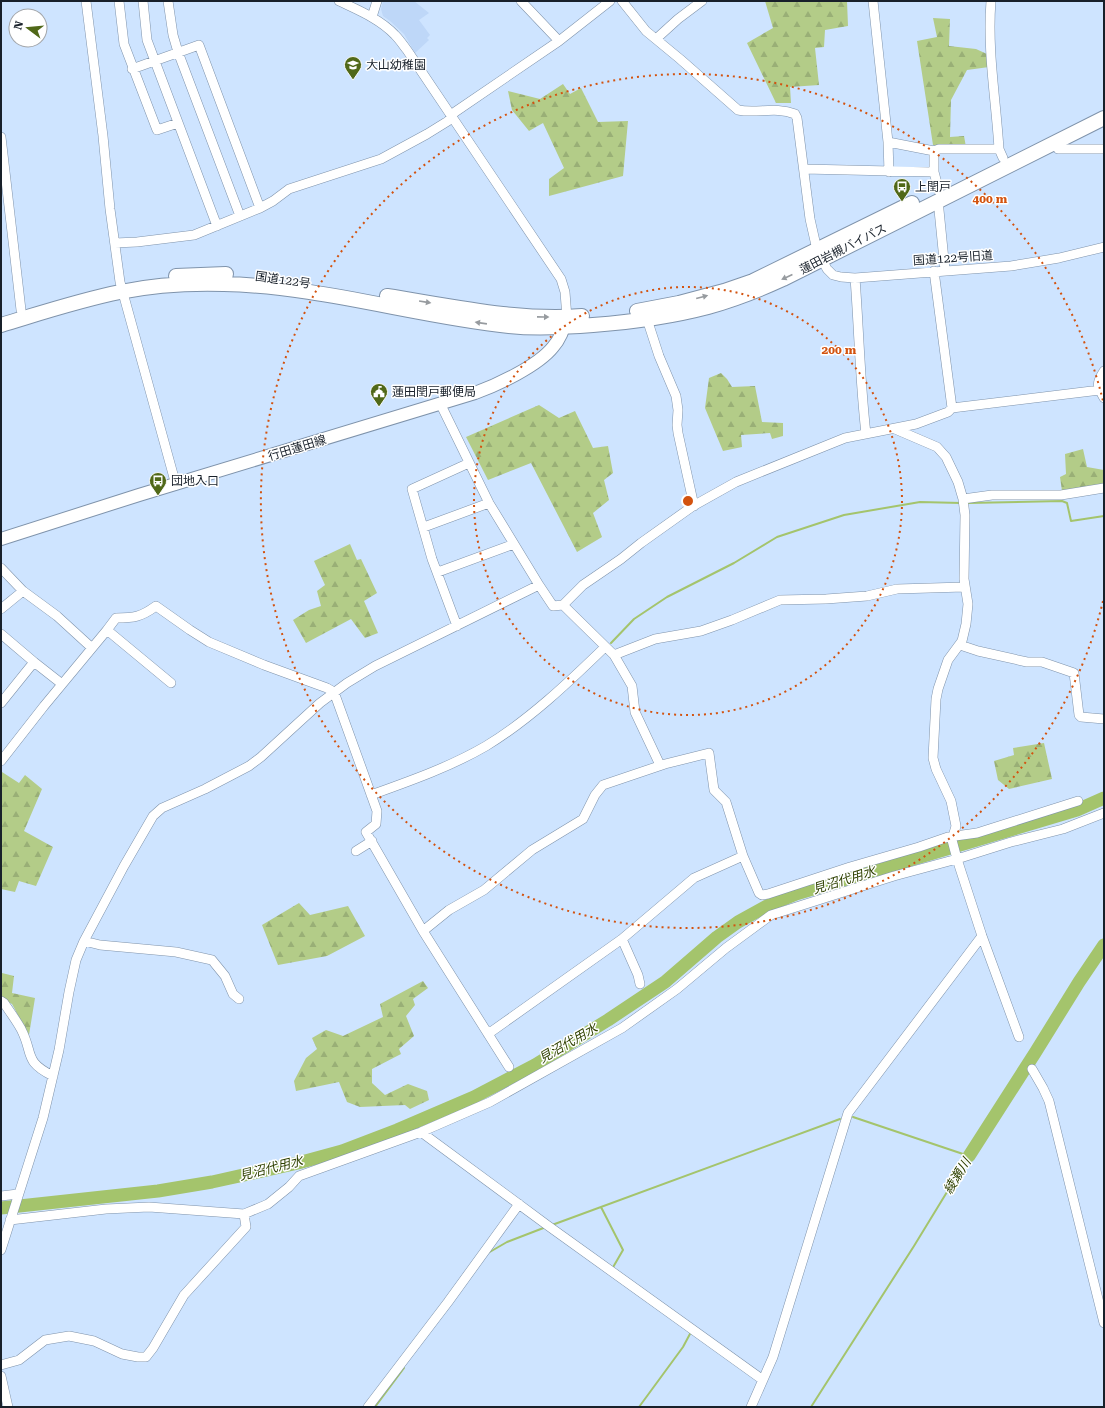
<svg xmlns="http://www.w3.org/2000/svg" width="1105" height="1408" font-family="'Roboto Serif','Noto Sans JP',serif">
<defs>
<pattern id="forest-firs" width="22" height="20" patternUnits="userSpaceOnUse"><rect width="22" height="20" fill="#b3cc88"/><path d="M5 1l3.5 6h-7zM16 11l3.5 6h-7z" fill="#99af76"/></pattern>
</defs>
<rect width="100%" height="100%" fill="#cee4ff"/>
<path fill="#bed7f8" d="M383 1H414L429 13 419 20 430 35 427 38 429 40 415 53 404 34 390 21 383 16 381 9Z"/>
<path fill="url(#forest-firs)" d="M765 1H847L848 26 825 30 824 47 815 48 819 85 790 87 791 103H776L747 43 773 28Z
M933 18 950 19 949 46 976 49 987 54 989 67 967 70 951 100 950 137 964 136 966 147 933 145 917 41 937 37Z
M563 84 570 94 581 88 598 122 628 121 623 176 549 196V179L564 168 543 123 529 131 512 110 508 91 540 99Z
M721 373 727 379 732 387 755 386 762 422 783 423V436L772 439 770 433 741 435 742 447 723 451 705 408 709 378Z
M539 405 559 418 575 411 593 448 608 446 613 473 604 480 609 500 593 513 602 537 577 552 531 463 488 480 466 437Z
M1083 449 1087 467 1104 470V484L1062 491 1060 477 1066 474 1065 454Z
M350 544 357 560 361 559 377 593 364 601 378 633 365 638 351 619 306 643 293 620 309 610 321 606 317 591 325 585 314 561Z
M1044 743 1052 779 1009 789 998 780 994 761 1014 755 1013 748Z
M2 772 19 783 25 775 42 789 24 831 53 847 36 886 19 881 15 892 1 889V774Z
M299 903 310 915 348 906 365 936 327 956 278 965 262 925Z
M1 969 2 973 14 976 12 993 35 998 29 1035 12 1004 1 998Z
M423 981 428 988 413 999 415 1005 406 1016 414 1036 399 1049 401 1054 372 1069V1083L385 1095 408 1084 427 1091 429 1100 410 1109 405 1105 360 1107 347 1102 339 1082 296 1091 294 1081 306 1058 317 1049 312 1038 326 1030 343 1036 383 1017 380 1004Z"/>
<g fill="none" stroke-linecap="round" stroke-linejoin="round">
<path stroke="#a4c46c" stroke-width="2" d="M968 503 1062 501 1067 503 1071 521 1104 516
M611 643 634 619 667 597 734 563 777 537 844 515 920 502 961 503
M601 1207 623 1250 612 1269
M552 1225 840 1119
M488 1253 507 1242 546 1227
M375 1407 404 1368
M639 1407 683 1347 691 1332
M811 1407 914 1246 969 1156 853 1117"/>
<path stroke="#a4c46c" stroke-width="13" d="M969 1156 1035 1053 1079 982 1104 945
M1 1208 158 1191 212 1182 298 1163 342 1151 397 1130 474 1097 535 1065 608 1020 665 982 717 937 738 922 767 906 796 894 1077 810 1104 798"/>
<defs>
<path id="minor" d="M86 1 103 136 110 209 120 282 176 485
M119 1 124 44 157 130 178 123
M143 1 147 40 217 226
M168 1 173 35 178 52 240 216
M339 1C358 10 380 19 395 35 400 40 403 45 407 50L561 279 565 292 567 318
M521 1 559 41
M622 1 646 31 680 59 738 110C757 114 775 106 795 114L797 118 810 219 817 250 827 269 833 275 841 277 855 278 1011 266 1059 258 1104 247
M873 1 888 142 889 172
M991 1C987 50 996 100 999 149L1003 158
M372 17 377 1
M656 39 678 19 702 1
M132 69 199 45 260 208
M1 137 21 310
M888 142 934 151
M1055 142 1058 149H1104
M804 169 934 172
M939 191 934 172V151L939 149H999
M938 200 945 270
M115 243 137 242 194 235 260 208 273 201 289 189 381 159 427 134 448 121 455 112 559 41 610 1
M934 271 952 408
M855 278C859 330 860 382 866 434
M647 319 659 356 676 396 678 410 677 425 678 433 694 506
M1104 371C1096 383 1097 386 1104 398
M895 429 937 447 946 457 958 482 963 499 965 515 964 579 968 604 966 624 962 641 948 660 938 689 936 699 933 758 936 769 951 801 956 826 952 840 957 859 982 936 1019 1037
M963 499 992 495H1061L1104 488
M424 527 489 503
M1 568 23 591 57 616 92 648
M438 572 514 544
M539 585 553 606 563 605 583 585 621 559 641 543 693 506 736 482 845 438 916 424 948 412 952 408 1100 390
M563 605 614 655 632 686 635 712 660 765
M1 609 23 591
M457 626 432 559 412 489 469 463
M107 630 116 618C134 618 141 617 156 606L190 630 209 642 264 665 327 688 334 692 377 811 376 824 366 832 423 931 509 1067
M1 634 34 662 1 703
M960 645 978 651 1027 662H1042L1074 673 1079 715 1081 717 1104 719
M614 655 655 639 701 631 732 620 780 600 826 599 867 596 897 589 964 587
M34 662 62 684
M1 761 44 706 107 630 171 683
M371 795C410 781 450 767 486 746 529 720 569 682 605 647
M356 851 372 841
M423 931 449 910 484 890 532 850 583 819 595 795 603 785 665 764 709 753 714 790 726 802 743 856 759 893 762 895 768 894 850 867 919 847 948 837 977 833 1078 801
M84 941 100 945 176 952 212 960 225 976 233 994 239 999
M640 984 638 975 622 939 694 878 743 856
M1 1001 4 1003C10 1012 16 1020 21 1029 34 1054 23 1061 53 1076
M488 1034 622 939
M1032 1069 1043 1088 1049 1101 1104 1323
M421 1132 547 1225 763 1380
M1 1196 18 1194
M10 1220 106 1209 149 1207 244 1214 268 1204 289 1187 299 1176 421 1132 490 1102 622 1028 677 989 726 948 771 915 894 876 957 859 1011 842 1063 829 1104 813
M1 1250 43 1118 59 1050 69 992 76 960 84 941 124 866 153 816 162 808 205 789 249 766 261 757 320 703 347 683 375 666 539 585 489 503 440 403
M1 1365 19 1360 45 1340 69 1336 94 1341 122 1354 138 1357H146L153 1348 184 1295 246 1227 244 1214
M1 1376 8 1407
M368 1407 448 1302 519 1204
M751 1407 773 1357 848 1113 982 936"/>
<path id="major" d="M1 539 139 495 475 393C497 385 538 366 553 347 560 339 564 329 566 319"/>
<path id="highway" d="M176 276 226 274
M387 296C451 306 516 321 582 316
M637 311 679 303 724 291 753 281 912 203
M1 325C41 313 80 300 120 292 154 285 190 283 224 284 320 286 415 316 509 326 537 329 565 327 593 325 632 322 670 317 708 307 733 300 759 290 783 279L1104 118"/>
</defs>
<use href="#minor" stroke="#7f93ab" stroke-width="10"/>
<use href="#major" stroke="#7f93ab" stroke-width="14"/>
<use href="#highway" stroke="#7f93ab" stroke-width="16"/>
<use href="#minor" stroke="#fff" stroke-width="9"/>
<use href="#major" stroke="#fff" stroke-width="12"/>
<use href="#highway" stroke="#fff" stroke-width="14"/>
</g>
<defs><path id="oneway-solid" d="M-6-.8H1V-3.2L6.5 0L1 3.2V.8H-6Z"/></defs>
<g fill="#979b9f">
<use href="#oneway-solid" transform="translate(787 277) rotate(155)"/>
<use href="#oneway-solid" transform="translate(702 297) rotate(-15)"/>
<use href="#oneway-solid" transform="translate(425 302) rotate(9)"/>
<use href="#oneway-solid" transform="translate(543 317) rotate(1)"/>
<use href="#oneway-solid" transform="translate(481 323) rotate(-172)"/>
</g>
<g fill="none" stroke="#d3530f" stroke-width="2" stroke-dasharray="2 4">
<circle cx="688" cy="501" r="214"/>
<path d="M1103 601A427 427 0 1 1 1103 401"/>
</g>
<defs>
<symbol id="school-pin" viewBox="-11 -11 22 30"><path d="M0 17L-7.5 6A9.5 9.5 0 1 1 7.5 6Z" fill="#506818" stroke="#fff"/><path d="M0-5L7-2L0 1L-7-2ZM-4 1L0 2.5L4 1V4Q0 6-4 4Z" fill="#fff"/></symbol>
<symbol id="bus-pin" viewBox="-11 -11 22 30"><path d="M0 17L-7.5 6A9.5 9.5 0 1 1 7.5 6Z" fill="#506818" stroke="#fff"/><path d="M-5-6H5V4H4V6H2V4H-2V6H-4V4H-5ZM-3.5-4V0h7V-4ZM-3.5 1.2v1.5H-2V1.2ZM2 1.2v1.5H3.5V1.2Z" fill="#fff"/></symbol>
<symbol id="civic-pin" viewBox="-11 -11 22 30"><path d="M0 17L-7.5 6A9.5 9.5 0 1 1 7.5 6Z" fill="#506818" stroke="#fff"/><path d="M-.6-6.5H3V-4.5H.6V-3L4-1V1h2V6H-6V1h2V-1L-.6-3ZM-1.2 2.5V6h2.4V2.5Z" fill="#fff"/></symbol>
</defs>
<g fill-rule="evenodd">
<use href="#school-pin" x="343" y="55" width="20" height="27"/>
<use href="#bus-pin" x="892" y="177" width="20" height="27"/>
<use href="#civic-pin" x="369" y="382" width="20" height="27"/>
<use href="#bus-pin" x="148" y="471" width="20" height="27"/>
</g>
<g text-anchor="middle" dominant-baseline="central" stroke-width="3" stroke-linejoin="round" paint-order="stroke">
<g font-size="12" fill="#18202a" stroke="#fff" text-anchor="start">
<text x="366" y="65">大山幼稚園</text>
<text x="915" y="187">上閏戸</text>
<text x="392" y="392">蓮田閏戸郵便局</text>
<text x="171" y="481">団地入口</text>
</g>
<g font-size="12" fill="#18202a" stroke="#fff">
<text transform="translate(843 249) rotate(-27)">蓮田岩槻バイパス</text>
<text transform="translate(953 258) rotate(-4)">国道122号旧道</text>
<text transform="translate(283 280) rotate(8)">国道122号</text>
<text transform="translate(297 448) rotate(-17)">行田蓮田線</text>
</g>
<g font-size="13" font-style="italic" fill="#2f4100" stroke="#fff">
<text transform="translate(844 880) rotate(-17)">見沼代用水</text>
<text transform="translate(568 1043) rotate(-30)">見沼代用水</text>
<text transform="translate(271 1168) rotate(-14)">見沼代用水</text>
<text transform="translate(957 1176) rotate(-58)">綾瀬川</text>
</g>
</g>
<circle cx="688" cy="501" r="6" fill="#d3530f" stroke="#fff" stroke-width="2"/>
<g font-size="12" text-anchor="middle" font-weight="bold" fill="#d3530f" stroke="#fff" stroke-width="3" stroke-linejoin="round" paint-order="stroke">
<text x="990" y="203">400 m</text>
<text x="839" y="354">200 m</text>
</g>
<rect width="1105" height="1408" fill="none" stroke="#18202a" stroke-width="4"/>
<g transform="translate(28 28) rotate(286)"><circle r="19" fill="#ffffff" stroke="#a3a6aa"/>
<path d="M0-3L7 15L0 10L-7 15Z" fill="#506818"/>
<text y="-6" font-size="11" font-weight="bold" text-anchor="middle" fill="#18202a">N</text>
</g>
</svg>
